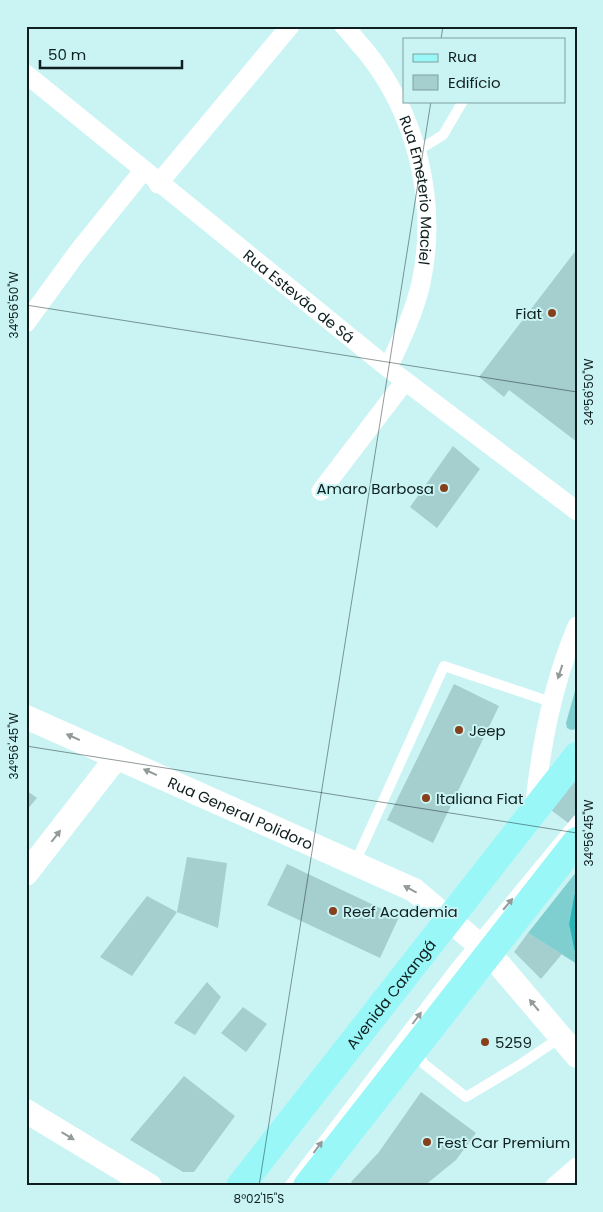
<svg xmlns="http://www.w3.org/2000/svg" width="603" height="1212" font-family="Poppins,sans-serif">
<rect width="100%" height="100%" fill="#caf4f4"/>
<path fill="#80cfd0" d="M577 684V729L571 730 567 728 566 723Z
M577 871V964L528 933Z"/>
<g fill="none" stroke-linecap="round" stroke-linejoin="round">
<path stroke="#2bb5b6" stroke-width="5.5" d="M577 896 572 924 577 949"/>
</g>
<path fill="#a5cece" d="M577 249V442L509 390 504 397 479 377Z
M453 446 480 469 437 528 410 507Z
M454 684 499 706 433 843 387 820Z
M577 776V816L571 825 551 810Z
M26 790 37 798 26 811Z
M187 857 227 863 218 928 177 912Z
M287 864 399 917 380 958 267 905Z
M147 896 177 912 132 976 100 957Z
M528 933 562 954 541 979 514 952Z
M207 982 221 997 195 1035 174 1023Z
M243 1007 267 1024 246 1052 221 1033Z
M184 1076 235 1116 194 1172H183L130 1140Z
M421 1092 476 1133 456 1160 424 1186H355L351 1182 379 1152Z"/>
<g fill="none" stroke-linecap="round" stroke-linejoin="round">
<path stroke="#fff" stroke-width="10" d="M417 151 443 135 463 101
M355 863 444 666 551 702
M416 1050 424 1064 466 1097 521 1064 561 1037
M289 1186 455 968 577 820"/>
<g stroke="#fff" stroke-width="19">
<path id="s1" d="M344 26C351 33 357 42 364 49 417 113 438 202 421 283 414 313 401 340 388 368"/>
<path id="s2" d="M26 74 388 368 577 511"/>
<path d="M158 184 290 26"/>
<path d="M26 323 77 253 143 171"/>
<path d="M321 491 405 381"/>
<path d="M534 809C541 747 552 685 577 626"/>
<path d="M555 1186 577 1167"/>
</g>
<g stroke="#fff" stroke-width="24">
<path id="s3" d="M26 717 414 890 490 954 577 1056"/>
<path d="M26 874 117 757"/>
<path d="M26 1111 150 1186"/>
</g>
<g stroke="#9af7f8" stroke-width="28">
<path id="s4" d="M240 1186 577 756"/>
<path d="M307 1186 577 841"/>
</g>
</g>
<defs><path id="oneway-solid" d="M-6-.8H1V-3.2L6.5 0L1 3.2V.8H-6Z" transform="scale(1.25)"/></defs>
<g fill="#939a9a">
<use href="#oneway-solid" transform="translate(560 672) rotate(108)"/>
<use href="#oneway-solid" transform="translate(73 737) rotate(-156)"/>
<use href="#oneway-solid" transform="translate(150 772) rotate(-156)"/>
<use href="#oneway-solid" transform="translate(56 836) rotate(-52)"/>
<use href="#oneway-solid" transform="translate(410 889) rotate(-152)"/>
<use href="#oneway-solid" transform="translate(508 904) rotate(-50)"/>
<use href="#oneway-solid" transform="translate(534 1005) rotate(-130)"/>
<use href="#oneway-solid" transform="translate(417 1018) rotate(-53)"/>
<use href="#oneway-solid" transform="translate(68 1136) rotate(31)"/>
<use href="#oneway-solid" transform="translate(318 1147) rotate(-53)"/>
</g>
<path fill="none" stroke="#0f1f1f" stroke-width="1" stroke-opacity="0.45" d="M441 39 443 26M26 305 577 392M26 746 577 833M259 1186 431 101"/>
<g fill="#86401b" stroke="#caf4f4" stroke-width="2">
<circle cx="552" cy="313" r="5"/>
<circle cx="444" cy="488" r="5"/>
<circle cx="459" cy="730" r="5"/>
<circle cx="426" cy="798" r="5"/>
<circle cx="333" cy="911" r="5"/>
<circle cx="485" cy="1042" r="5"/>
<circle cx="427" cy="1142" r="5"/>
</g>
<g text-anchor="middle" dominant-baseline="central" stroke-width="4" stroke-linejoin="round" paint-order="stroke">
<g font-size="15" fill="#0f1f1f" stroke="#caf4f4">
<text stroke="none"><textPath href="#s1" startOffset="185">Rua Emeterio Maciel</textPath></text>
<text stroke="none"><textPath href="#s2" startOffset="352">Rua Estevão de Sá</textPath></text>
<text stroke="none"><textPath href="#s3" startOffset="235">Rua General Polidoro</textPath></text>
<text stroke="none"><textPath href="#s4" startOffset="244">Avenida Caxangá</textPath></text>
</g>
<g font-size="15" fill="#0f1f1f" stroke="#caf4f4" text-anchor="start">
<text x="542" y="313" text-anchor="end">Fiat</text>
<text x="434" y="488" text-anchor="end">Amaro Barbosa</text>
<text x="469" y="730">Jeep</text>
<text x="436" y="798">Italiana Fiat</text>
<text x="343" y="911">Reef Academia</text>
<text x="495" y="1042">5259</text>
<text x="437" y="1142">Fest Car Premium</text>
</g>
</g>
<rect width="603" height="1212" fill="none" stroke="#caf4f4" stroke-width="55"/>
<rect x="403" y="38" width="162" height="65" fill="#caf4f4" stroke="#7f9f9f"/>
<rect x="413" y="54" width="25" height="8" fill="#9af7f8" stroke="#7f9f9f"/>
<text x="448" y="62" font-size="15" fill="#0f1f1f">Rua</text>
<rect x="413" y="75" width="25" height="15" fill="#a5cece" stroke="#7f9f9f"/>
<text x="448" y="88" font-size="15" fill="#0f1f1f">Edifício</text>
<path d="M40 60v8h142v-8" fill="none" stroke="#0f1f1f" stroke-width="2.5"/>
<text x="48" y="60" font-size="15" fill="#0f1f1f" stroke="#caf4f4" stroke-width="4" paint-order="stroke">50 m</text>
<rect x="28" y="28" width="548" height="1156" fill="none" stroke="#0f1f1f" stroke-width="2"/>
<g font-size="12" text-anchor="middle" fill="#0f1f1f">
<text transform="translate(14 305) rotate(-90)" y="4">34°56'50"W</text>
<text transform="translate(589 392) rotate(-90)" y="4">34°56'50"W</text>
<text transform="translate(14 746) rotate(-90)" y="4">34°56'45"W</text>
<text transform="translate(589 833) rotate(-90)" y="4">34°56'45"W</text>
<text x="259" y="1203">8°02'15"S</text>
</g>
</svg>
